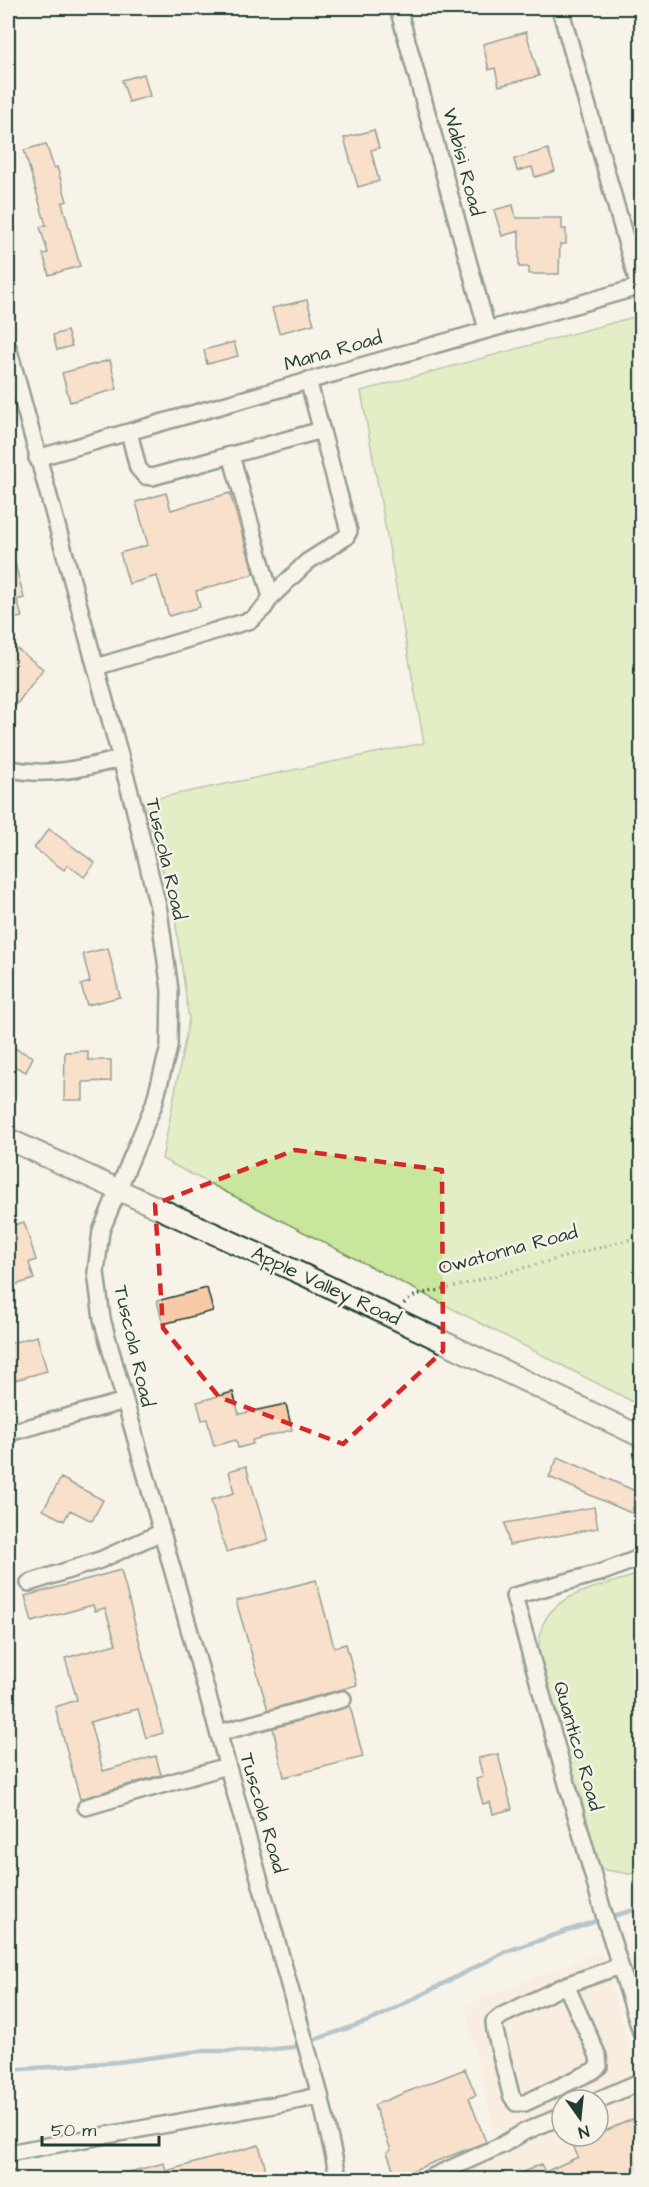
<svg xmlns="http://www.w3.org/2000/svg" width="649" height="2187" font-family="'Architects Daughter',sans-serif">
<rect width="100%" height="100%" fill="#f7f3e8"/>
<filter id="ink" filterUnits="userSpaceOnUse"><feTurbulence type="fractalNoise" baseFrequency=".0167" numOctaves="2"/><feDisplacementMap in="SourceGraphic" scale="12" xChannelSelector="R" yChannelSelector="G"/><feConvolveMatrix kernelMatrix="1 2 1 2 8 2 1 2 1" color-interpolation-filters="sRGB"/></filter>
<g filter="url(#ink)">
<path fill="#f8e7d5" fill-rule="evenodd" d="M601 1951 641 2086V2179L446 2180 500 2156 465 2006ZM562 2100H598V2136H562Z"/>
<path fill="#c9e69d" stroke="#749268" stroke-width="1.5" d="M641 315H642L641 1406 162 1159 189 1019 174 911 143 801 424 743 361 391Z
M641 1573V1872L629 1874 595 1868 539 1652C539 1643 539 1633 543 1624 558 1589 610 1586 641 1573Z"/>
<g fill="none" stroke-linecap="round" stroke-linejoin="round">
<path stroke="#6890a7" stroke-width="4.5" d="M8 2070 118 2062 200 2051H255L294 2047 374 2019 505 1952 605 1918 642 1908"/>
</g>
<path fill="#f9caa8" stroke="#1f3d34" stroke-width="1.5" d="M526 32 539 76 499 86 495 68 489 70 483 44Z
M144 74 150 96 129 102 122 80Z
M374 130 379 148 371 150 379 181 358 187 344 138Z
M46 144 54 168 57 167 67 201 62 203 80 266 49 275 43 254 48 253 40 227 46 225 24 150Z
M548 149 555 171 535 177 532 167 517 171 514 159Z
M513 205 516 218H562V229H566V244H560L559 274H529V267H519V231L502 236 494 210Z
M307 300 314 324 279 333 272 308Z
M67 331 72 346 57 350 53 335Z
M234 342 238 356 207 364 204 350Z
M110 360 117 389 70 402 62 373Z
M166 493 171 510 230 493 254 574 196 591 200 607 169 616 157 576 129 584 120 553 148 545 136 502Z
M12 552 24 598 17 600 22 617 8 620V553Z
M8 642 43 669 8 716Z
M49 829 95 863 84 877 68 865 64 870 34 848Z
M108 948 120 997 87 1005 81 985 90 982 83 954Z
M8 1045 33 1057 26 1072 8 1063Z
M88 1051V1060H111V1081L83 1082V1100H64L65 1052Z
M24 1222 36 1260 29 1263 34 1279 15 1285 8 1260V1227Z
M207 1288 213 1311 163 1324 157 1301Z
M37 1336 47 1371 8 1382V1344Z
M233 1392 239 1414 286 1404 292 1430 252 1440 253 1444 238 1448 236 1440 214 1446 207 1419 202 1420 197 1402Z
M558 1457 640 1493 631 1513 549 1477Z
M246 1466 268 1540 226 1552 211 1500 234 1493 229 1471Z
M61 1478 103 1500 92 1521 70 1510 64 1521 43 1510Z
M594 1507 598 1528 509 1545 505 1523Z
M121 1570 163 1733 146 1738 138 1709 90 1722 103 1771 156 1756 161 1775 80 1799 55 1707 77 1700 65 1658 116 1644 105 1608 95 1611 93 1605 32 1622 25 1596Z
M316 1580 334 1647 346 1644 357 1685 268 1710 236 1601Z
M350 1706 363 1757 284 1777 273 1728Z
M498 1754 512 1809 493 1814 490 1802 483 1804 476 1779 483 1777 478 1758Z
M465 2069 476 2095 469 2098 486 2142 396 2177 387 2152 391 2150 374 2105Z
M642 2115V2180H506L541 2164 545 2172 578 2157 573 2145 598 2136V2134Z
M259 2145 266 2170 234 2180H119L118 2175 164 2163 166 2171Z"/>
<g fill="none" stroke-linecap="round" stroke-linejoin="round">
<defs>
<path id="minor" d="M398 8 487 329
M560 8 639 287
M8 347 133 803 159 911 170 990 169 1047 154 1104 101 1231 96 1272 102 1319 320 2095 339 2180
M231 455 322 430
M37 458 642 286
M271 597 307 562 346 537 349 531 308 380
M96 667 251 620 264 608 271 597 231 455 152 477 145 476 138 468 129 432
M8 768C44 778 84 768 120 759
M8 1433 125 1401
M642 1557 603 1572 514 1596 605 1918 642 2035
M29 1583 100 1560 162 1532
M219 1733 343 1699
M86 1807 227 1766
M566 1985 598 2056 599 2066 593 2071 525 2103H516L511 2095 495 2031 494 2022 501 2016 566 1985 620 1966
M598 2100 642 2081
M8 2153 301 2100 320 2095
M8 2178V2180
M425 2180 502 2145 524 2132 562 2116"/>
<path id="major" d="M8 1139 304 1275 642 1437"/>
</defs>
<use href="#minor" stroke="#1f3d34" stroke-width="20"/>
<use href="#major" stroke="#1f3d34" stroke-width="24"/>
<path stroke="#1f3d34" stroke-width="3" stroke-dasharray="1.5 4.5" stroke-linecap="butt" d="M404 1304C413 1293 428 1292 442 1290L642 1236"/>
<use href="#minor" stroke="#f7f3e8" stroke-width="15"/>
<use href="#major" stroke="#f7f3e8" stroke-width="20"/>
</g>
</g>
<path d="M0 0H649V2187H0ZM295 1150 442 1170 443 1351 343 1444 219 1397 163 1328 155 1204Z" fill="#f7f3e8" fill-opacity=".55" fill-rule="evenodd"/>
<path fill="none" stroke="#d62828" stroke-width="4.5" stroke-dasharray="12 8" stroke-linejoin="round" d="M295 1150 442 1170 443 1351 343 1444 219 1397 163 1328 155 1204Z"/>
<g text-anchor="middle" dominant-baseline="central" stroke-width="5" stroke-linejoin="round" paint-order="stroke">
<g font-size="20" fill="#1f3d34" stroke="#f7f3e8">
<text transform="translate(463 162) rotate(75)">Wabisi Road</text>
<text transform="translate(333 351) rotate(-16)">Mana Road</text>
<text transform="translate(166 859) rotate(77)">Tuscola Road</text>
<text transform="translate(508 1250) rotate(-15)">Owatonna Road</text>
<text transform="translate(326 1286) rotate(25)">Apple Valley Road</text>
<text transform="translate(134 1346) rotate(77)">Tuscola Road</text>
<text transform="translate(578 1746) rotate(74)">Quantico Road</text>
<text transform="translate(263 1813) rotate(74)">Tuscola Road</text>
</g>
</g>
<rect width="649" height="2187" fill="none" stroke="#f7f3e8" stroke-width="30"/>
<rect x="15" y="15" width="619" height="2157" fill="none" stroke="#1f3d34" stroke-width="2" filter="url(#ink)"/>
<g transform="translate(580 2118) rotate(165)"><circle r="28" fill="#f7f3e8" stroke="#a1aaa0" stroke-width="1.5"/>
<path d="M0-4.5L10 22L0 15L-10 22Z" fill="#1f3d34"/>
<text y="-9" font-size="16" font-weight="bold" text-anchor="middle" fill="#1f3d34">N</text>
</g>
<path d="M42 2136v9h117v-9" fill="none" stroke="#1f3d34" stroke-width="3"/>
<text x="51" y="2136" font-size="18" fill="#1f3d34" stroke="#f7f3e8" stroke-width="4.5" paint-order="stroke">50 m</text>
</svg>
